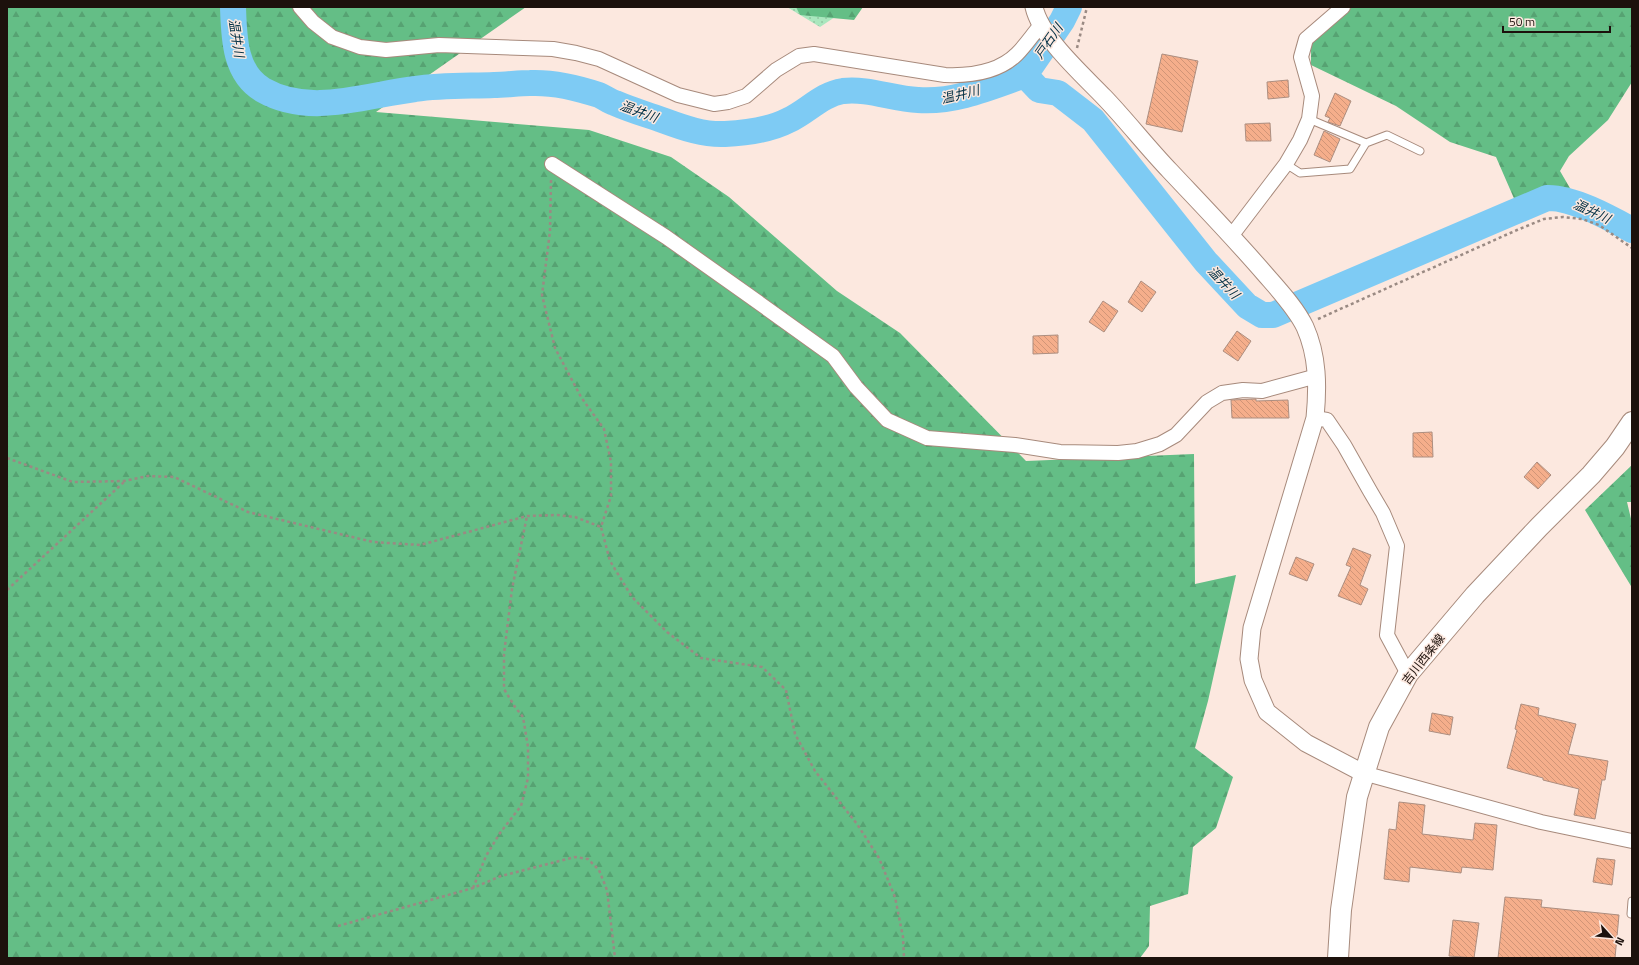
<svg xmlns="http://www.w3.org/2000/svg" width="1639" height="965" font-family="'Titillium Web','Noto Sans JP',sans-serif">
<defs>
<pattern id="grass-dots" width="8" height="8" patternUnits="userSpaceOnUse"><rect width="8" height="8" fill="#aae7be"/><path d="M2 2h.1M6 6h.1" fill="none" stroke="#92c5a2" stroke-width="1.8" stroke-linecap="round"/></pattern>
<pattern id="forest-firs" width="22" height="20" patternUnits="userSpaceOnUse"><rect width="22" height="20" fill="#64be86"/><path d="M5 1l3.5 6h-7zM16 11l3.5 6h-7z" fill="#56a272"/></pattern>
<pattern id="building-back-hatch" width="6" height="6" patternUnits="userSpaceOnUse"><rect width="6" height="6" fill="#f5ae8b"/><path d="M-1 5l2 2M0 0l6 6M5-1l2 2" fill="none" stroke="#d19577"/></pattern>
</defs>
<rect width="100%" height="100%" fill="#fce8df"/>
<path fill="url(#grass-dots)" d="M787 7H850L820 27Z"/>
<path fill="url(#forest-firs)" d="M7 7H526L376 112 589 130 671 157 729 197 837 291 900 333 1026 461 1194 454 1195 584 1236 575 1208 701 1195 748 1233 777 1216 828 1193 847 1188 894 1150 906 1149 946 1140 958H7Z
M796 7H863L854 20 800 15Z
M1352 7H1632V82L1608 120 1569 156 1560 171 1574 195 1551 194 1516 203 1496 157 1450 142 1396 106 1311 65V40Z
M1632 465V502H1627L1632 523 1631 586 1585 510Z"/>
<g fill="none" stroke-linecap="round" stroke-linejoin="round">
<path stroke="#7ecbf4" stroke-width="26" d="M233 7C234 36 234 73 263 90 310 117 366 95 415 89 441 85 468 86 494 85 506 85 518 83 530 83 552 82 578 88 599 95 604 97 609 101 615 103 631 110 648 115 665 121 684 128 704 135 725 134 746 133 770 130 789 120 808 111 822 94 843 91 868 88 893 99 918 100 954 103 991 87 1025 75
M1025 75 1039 90 1058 93 1093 120 1206 262 1247 306 1262 315H1273L1294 306 1547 198C1572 197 1610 218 1632 230
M1025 75 1062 21 1069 7"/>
</g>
<path fill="url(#building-back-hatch)" stroke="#ac8e80" d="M1162 54 1198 61 1182 132 1146 124Z
M1288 80 1289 97 1268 99 1267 82Z
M1335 93 1351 101 1340 126 1328 122 1330 118 1325 116Z
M1270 123 1271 141H1246L1245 124Z
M1324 131 1340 139 1330 162 1314 155Z
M1141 281 1156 292 1142 312 1128 302Z
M1103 301 1118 311 1104 332 1089 322Z
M1237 331 1251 341 1238 361 1223 351Z
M1058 335V353L1033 354V336Z
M1256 399V401L1288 400 1289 418H1232L1231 400Z
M1432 432 1433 457H1413V433Z
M1537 462 1551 475 1538 489 1524 477Z
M1353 548 1371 555 1360 585 1368 589 1361 605 1338 596 1351 567 1346 565Z
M1296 557 1314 564 1307 581 1289 574Z
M1521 704 1539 708 1538 715 1576 724 1568 754 1608 761 1605 780H1602L1595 819 1574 815 1579 789 1543 780V778L1507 768 1517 730 1515 729Z
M1432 713 1453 717 1450 735 1429 731Z
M1399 802 1425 805 1422 834 1473 840 1475 823 1497 825 1493 870 1462 867 1461 873 1410 867 1409 882 1384 879 1389 829 1396 830Z
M1597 858 1615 860 1612 885 1593 882Z
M1505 897 1542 900 1541 907 1619 915 1615 958H1498Z
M1453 920 1479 923 1474 958 1449 956Z"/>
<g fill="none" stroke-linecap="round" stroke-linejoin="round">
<defs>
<path id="service" d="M1309 119 1366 143 1387 135 1420 151
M1286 164 1300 173 1350 169 1366 143
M1631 914 1632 901"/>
<path id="minor" d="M300 7 313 22 332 37 360 47 386 50 439 45 553 49 576 53 599 59 678 95 714 104 728 102 746 96 776 70 799 56 814 54 945 75C970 76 999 72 1017 54 1026 45 1033 34 1041 25
M552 164 666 237 748 295 833 356 856 387 887 420 927 438 1015 445 1060 452 1118 453 1137 451 1160 444 1176 435 1207 402 1222 393 1243 390 1262 391 1317 376
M1232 235 1286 164 1300 140 1309 119 1312 96 1301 57 1306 39 1343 7
M1315 418 1327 420 1344 445 1370 491 1383 513 1397 546 1387 635 1408 674
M1363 773 1541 822 1632 841"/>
<path id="tertiary" d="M1034 7C1041 38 1082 74 1104 97 1127 121 1147 147 1170 171 1202 205 1234 238 1265 274 1278 289 1296 308 1305 327 1318 356 1318 387 1315 418L1252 628 1249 659 1253 680 1267 712 1306 743 1363 773"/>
<path id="secondary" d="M1338 958 1341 910 1357 797 1379 727 1408 674 1475 595 1539 527 1591 475 1615 447 1632 422"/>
</defs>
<use href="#service" stroke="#a78a7c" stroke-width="9"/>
<use href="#minor" stroke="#a78a7c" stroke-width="16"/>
<use href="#tertiary" stroke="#a78a7c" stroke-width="19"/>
<use href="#secondary" stroke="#a78a7c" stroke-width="22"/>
<path stroke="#9a8a83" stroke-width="2.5" stroke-dasharray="3 3" stroke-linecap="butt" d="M1077 48 1087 7
M551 180 550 231 542 295 555 348 581 397 604 429 611 462V496L601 527 610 561 632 597 667 632 701 658 762 667 786 690 795 734 815 771 857 824 879 858 895 897 903 937 904 958
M1318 319 1517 230 1544 219 1563 217 1582 219 1599 225 1632 248
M7 458 73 482 124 481 148 476 174 477 248 512 373 542 420 545 527 516 557 515 575 517 601 527
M7 590 124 482
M473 888 486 856 500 833 521 806 528 778V747L523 717 515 707 504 689V654L512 589 527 516
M338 926 473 888 501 876 575 857 588 859 599 870 607 890 615 958"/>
<use href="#service" stroke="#fff" stroke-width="7"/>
<use href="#minor" stroke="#fff" stroke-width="14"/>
<use href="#tertiary" stroke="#fff" stroke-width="17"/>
<use href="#secondary" stroke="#fff" stroke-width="20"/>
</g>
<g text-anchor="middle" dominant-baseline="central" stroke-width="3" stroke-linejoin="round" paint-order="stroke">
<g font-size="12" fill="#1c110c" stroke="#fce8df">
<text transform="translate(1423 659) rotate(-52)">吉川西条線</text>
</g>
<g font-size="13" font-style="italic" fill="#003045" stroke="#fce8df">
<text transform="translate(237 38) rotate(81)">温井川</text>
<text transform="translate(1048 41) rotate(-55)">戸石川</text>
<text transform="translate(960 94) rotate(-14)">温井川</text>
<text transform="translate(639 111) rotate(20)">温井川</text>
<text transform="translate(1592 211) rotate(25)">温井川</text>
<text transform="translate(1224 282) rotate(47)">温井川</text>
</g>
</g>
<rect width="1639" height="965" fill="none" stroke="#1c110c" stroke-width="16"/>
<g transform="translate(1611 937) rotate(117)" stroke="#fce8df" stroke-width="3" paint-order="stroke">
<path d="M0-3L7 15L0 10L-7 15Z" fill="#1c110c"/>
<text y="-6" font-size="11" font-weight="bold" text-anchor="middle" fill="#1c110c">N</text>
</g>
<path d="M1503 26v6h107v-6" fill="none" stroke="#1c110c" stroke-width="2"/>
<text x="1509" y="26" font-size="12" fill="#1c110c" stroke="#fce8df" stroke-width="3" paint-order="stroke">50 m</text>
</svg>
